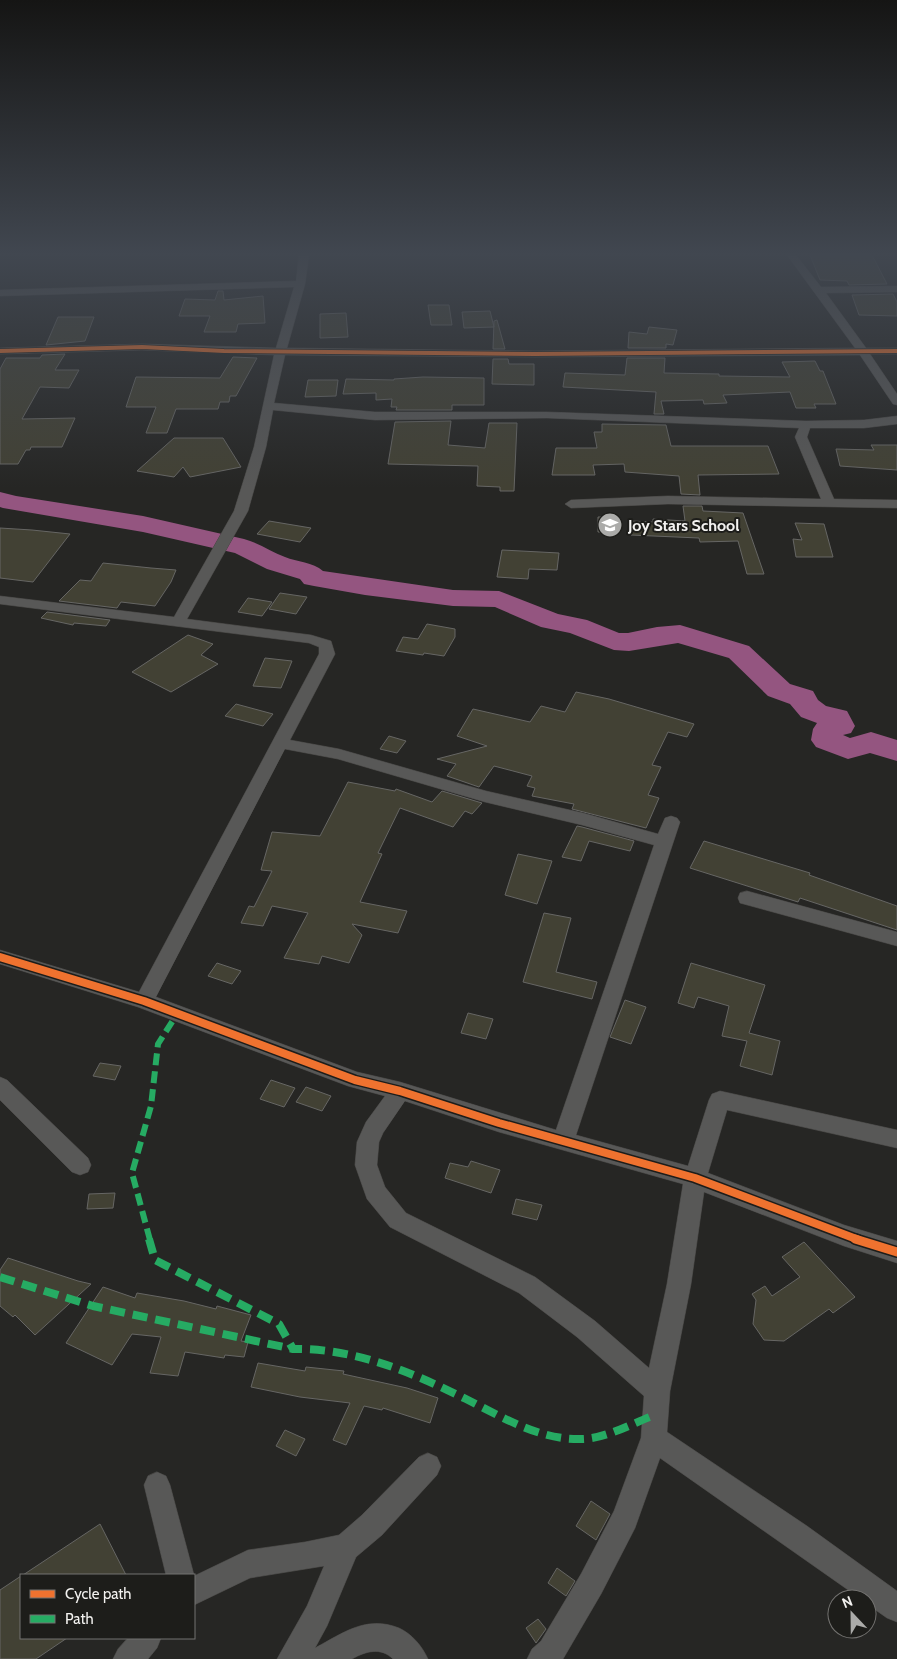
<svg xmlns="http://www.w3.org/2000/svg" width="897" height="1659" font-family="Cabin,sans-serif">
<rect width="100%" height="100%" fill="#262624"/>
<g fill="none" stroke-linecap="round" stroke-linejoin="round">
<path fill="#945580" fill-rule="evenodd" d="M0 492 16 496 143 516 244 539C259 543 271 552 285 557 297 562 313 562 323 571L453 590 499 591 558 614 587 620 619 633H628L657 627 680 625 690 628 749 646 790 684 813 691 818 700 826 706 847 711 855 726 851 733 843 735 850 738 871 732 897 740V761L870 753 848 759 816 747 811 740 813 729 817 723 801 717 790 704 768 696 729 658 678 643 629 651 614 650 570 633 541 627 495 607 453 606 365 595 314 586 304 584 300 579 267 569 235 553 143 532 3 508 0 507Z"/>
</g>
<path fill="#424134" stroke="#666664" d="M810 255H872L887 284 849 285 847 281 820 280Z
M218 291H223L224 300 263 296 265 323 238 324 236 332H204L210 316H179L185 299 215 300Z
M893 294 897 302V316L859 315 852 295Z
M428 305H449L452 325H431Z
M490 311 494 327 464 328 462 312Z
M346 313 348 337 320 338V314Z
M58 317H94L85 341 46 345Z
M497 320 505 349H493L494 321Z
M649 327 677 330 673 345 666 344V348H628L629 332 647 334Z
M65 354 55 370H79L69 388 40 387 22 419 75 418 62 447H31L30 450H26L18 464H0V369L6 358H40L42 355Z
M233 357 257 358 236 396H230L229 402H220L218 409H176L167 433H146L156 407H126L136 377 220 378Z
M627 358H665L664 373 719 374V376L790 377 782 362 815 361 820 371H823L836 404H814L816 408H796L790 392 723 395 727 403 704 404 703 400 661 401 664 414H654L656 392 563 387 565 373 625 375Z
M493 359H508L509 364H534V385L492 384Z
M423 377 484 378V405H452V410H396L397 407H391L392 399 376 400V393L343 394 346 379 394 380V379Z
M308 380H338L336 396 305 397Z
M451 421 448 445 485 448 489 423H517L514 491H500V487L477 486 478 466 388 464 395 422Z
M602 424 666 425 671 446H768L779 474 698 475 700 495 681 494 679 476 625 472 624 464 593 465 595 475H552L556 448H597L594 432H602Z
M174 438H223L241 467 190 477 183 467 174 477 137 471Z
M871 445H897V470L840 466 836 449 874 450Z
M683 506H702L703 511 743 513 764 574H747L738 541 700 542 699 538 631 535 630 521 653 522V519L685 521Z
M598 517H617L618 533 598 532Z
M269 521 311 528 300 542 257 534Z
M795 523 824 524 833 557H796L793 539 802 540Z
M0 528 32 530 70 534 33 582 0 578Z
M502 550 559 553 557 570 529 569 528 579 497 577Z
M103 563 151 568 176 570 171 582 155 606 121 602 117 608 59 601 80 580 91 581Z
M280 593 307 597 296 614 269 609Z
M248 598 272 602 262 616 238 612Z
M47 612 110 620 106 626 74 623 73 625 41 618Z
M427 624 455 629V637L444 656 424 653 423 655 396 651 403 637 418 639Z
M188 635 213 644 201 655 218 664 171 692 132 672Z
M265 658 292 661 281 688 253 686Z
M576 692 609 699 694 724 687 737 668 732 652 765 661 767 648 795 659 798 646 828 572 809 574 804 532 796 535 788 527 786 532 776 494 766 479 787 447 776 456 764 437 759 487 746 457 736 473 709 530 722 541 706 565 712Z
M236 704 273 714 263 726 225 716Z
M389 736 406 741 397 753 380 749Z
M348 782 395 791 396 789 432 802 442 791 482 803 472 814 465 811 453 827 400 808 378 853 382 854 360 902 407 911 398 933 352 924 362 935 349 963 322 956 319 964 284 958 308 913 272 906 263 926 241 923 249 906 254 907 272 871 261 870 272 832 320 836Z
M577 826 582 827 634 841 630 851 589 841 581 861 562 857Z
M704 841 810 873 809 875 897 906V930L800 898 798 902 690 868Z
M518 854 552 861 537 904 505 895Z
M544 913 571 918 556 972 597 982 592 999 523 982Z
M217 963 241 971 232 984 208 976Z
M691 963 765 985 749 1033 780 1041 772 1075 740 1066 747 1041 722 1036 729 1006 698 997 694 1008 678 1003Z
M625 1000 646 1007 631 1044 610 1037Z
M468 1013 493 1019 486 1039 461 1033Z
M100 1063 121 1066 115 1080 93 1076Z
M271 1080 295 1088 284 1107 260 1099Z
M306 1087 331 1096 322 1111 296 1102Z
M471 1161 500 1170 491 1193 445 1178 450 1163 468 1167Z
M115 1193 113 1208 87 1209 89 1194Z
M516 1199 542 1205 537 1220 512 1214Z
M804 1242 855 1297 833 1313 829 1309 784 1341 764 1340 753 1324 756 1300 752 1294 765 1286 772 1296 800 1277 782 1257Z
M8 1258 78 1281 91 1284 35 1335 15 1315 13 1317 0 1306V1270Z
M103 1287 135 1298 137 1293 184 1301 216 1309 217 1306 251 1315 241 1341 248 1342 244 1357 225 1355 224 1358 185 1352 178 1376 150 1373 161 1337 132 1334 112 1365 66 1343Z
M258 1363 305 1371 306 1367 344 1371 343 1374 407 1388 438 1398 430 1423 383 1408 382 1410 364 1406 346 1445 333 1440 350 1403 300 1397 251 1387Z
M285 1430 305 1439 296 1456 276 1446Z
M591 1501 610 1514 596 1540 576 1526Z
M100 1524 126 1575H23Z
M557 1568 575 1581 566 1596 548 1583Z
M21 1576V1638H67L36 1659H0V1590Z
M538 1619 546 1629 536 1643 526 1628Z"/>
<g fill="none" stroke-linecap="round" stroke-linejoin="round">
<defs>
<path id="minor" d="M299 255H309L305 284 287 348 535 351 855 348 787 255H796L821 287 897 286V292L826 293 866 348H897V354H870L897 394V405L893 404 860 355 535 357 285 355 274 403 375 412H547L806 421 864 420 897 416V424L864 428H810L807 437 834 499 897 500V508L668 504 571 508 565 504 571 500 668 496 821 499 795 437 799 428 547 418 375 420 273 410 266 447 248 511 187 619 311 635 331 641 335 654 290 740 339 749 486 791 583 813 658 834 665 818 671 816 677 818 680 822 576 1135 688 1166 709 1100 712 1094 720 1091 897 1130V1148L727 1110 708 1173 844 1225 897 1241V1263L844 1246 704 1192 691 1284 670 1391 667 1432 807 1526 897 1591V1622L887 1618 867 1604V1599H861L660 1458 635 1528 601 1594 563 1659H527L532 1649 541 1641 581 1574 614 1511 641 1438 644 1396 577 1337 519 1293 390 1227 367 1199 355 1165 357 1142 366 1122 385 1096 348 1086 138 1007 0 964V950L139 992 319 654V647L309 643 0 604V596L174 617 234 511 254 447 274 355 142 350 0 354V348L142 344 276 348 294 287 0 296V290L296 281ZM285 749 338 759 485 802 582 825 654 845 556 1130 400 1082 357 1072 156 997ZM405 1101 499 1132 683 1184 667 1284 649 1368 595 1321 535 1277 406 1213 385 1187 377 1165 379 1142 383 1133Z
M747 891 897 932V946L740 903 738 898 740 893Z
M0 1077 7 1080 88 1158 91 1165 88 1172 80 1175 72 1172 0 1100Z
M428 1453 437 1457 441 1466 437 1475 382 1535 356 1557 327 1626 315 1648C343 1633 366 1615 399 1628 412 1634 422 1646 428 1659H393C381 1647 366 1651 352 1659H277L307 1606 324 1566 250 1578 194 1605V1576L248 1550 305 1542 339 1535 362 1515 419 1457Z
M157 1472 166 1476 170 1485 194 1575V1576L166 1575 144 1485 148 1476Z
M128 1638H161L157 1648 148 1659H113L118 1649Z"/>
</defs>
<use href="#minor" stroke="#454442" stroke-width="1"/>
<use href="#minor" fill="#585857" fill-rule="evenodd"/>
<path stroke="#26ab63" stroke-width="6" stroke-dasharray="12 6" stroke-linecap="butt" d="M150 1240 132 1173 151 1106 158 1044 177 1014"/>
<path stroke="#26ab63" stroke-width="8" stroke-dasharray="15 8" stroke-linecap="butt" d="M149 1239 155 1260 279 1324 293 1349C355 1348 411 1372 466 1399 502 1417 541 1441 583 1439 607 1438 633 1423 655 1415
M0 1277 93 1306 293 1349"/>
<defs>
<path id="cycleway-far2" d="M0 351 142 347 224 351 535 354 897 351"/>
<path id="cycleway-far1" d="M0 957 144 1001 355 1080 400 1091 499 1123 695 1178 859 1240"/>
<path id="cycleway" d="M855 1239 897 1252"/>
</defs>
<use href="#cycleway-far2" stroke="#1d1d1a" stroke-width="5.5"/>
<use href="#cycleway-far1" stroke="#1d1d1a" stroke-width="11"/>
<use href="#cycleway" stroke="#1d1d1a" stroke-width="12"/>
<use href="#cycleway-far2" stroke="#ef722f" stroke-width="4"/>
<use href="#cycleway-far1" stroke="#ef722f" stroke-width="8"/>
<use href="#cycleway" stroke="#ef722f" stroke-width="9"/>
</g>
<linearGradient id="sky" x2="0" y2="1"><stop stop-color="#151514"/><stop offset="0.52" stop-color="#414750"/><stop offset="1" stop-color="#414750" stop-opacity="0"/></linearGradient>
<rect width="897" height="488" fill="url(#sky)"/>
<defs>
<symbol id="school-disc" viewBox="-11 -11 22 22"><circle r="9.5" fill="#ababa9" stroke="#1d1d1a"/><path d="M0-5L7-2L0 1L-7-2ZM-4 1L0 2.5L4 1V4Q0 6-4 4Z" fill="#fff"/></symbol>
</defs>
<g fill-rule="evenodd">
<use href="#school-disc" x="596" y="511" width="28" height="28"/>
</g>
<g text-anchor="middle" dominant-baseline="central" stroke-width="4" stroke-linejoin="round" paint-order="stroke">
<g font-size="16" font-weight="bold" fill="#f3f2f0" stroke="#1d1d1a" text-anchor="start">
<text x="628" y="525">Joy Stars School</text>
</g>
</g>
<rect x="20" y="1574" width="175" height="65" fill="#1d1d1a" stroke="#737270"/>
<rect x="30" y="1590" width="25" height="8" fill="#ef722f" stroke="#737270"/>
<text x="65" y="1599" font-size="15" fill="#f3f2f0">Cycle path</text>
<rect x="30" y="1615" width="25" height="8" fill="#26ab63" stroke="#737270"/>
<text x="65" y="1624" font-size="15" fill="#f3f2f0">Path</text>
<g transform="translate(852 1614) rotate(338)"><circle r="24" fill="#1d1d1a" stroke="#737270"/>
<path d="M0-4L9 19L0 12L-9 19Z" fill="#ababa9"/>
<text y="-8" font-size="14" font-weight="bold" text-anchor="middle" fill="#f3f2f0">N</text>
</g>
</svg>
